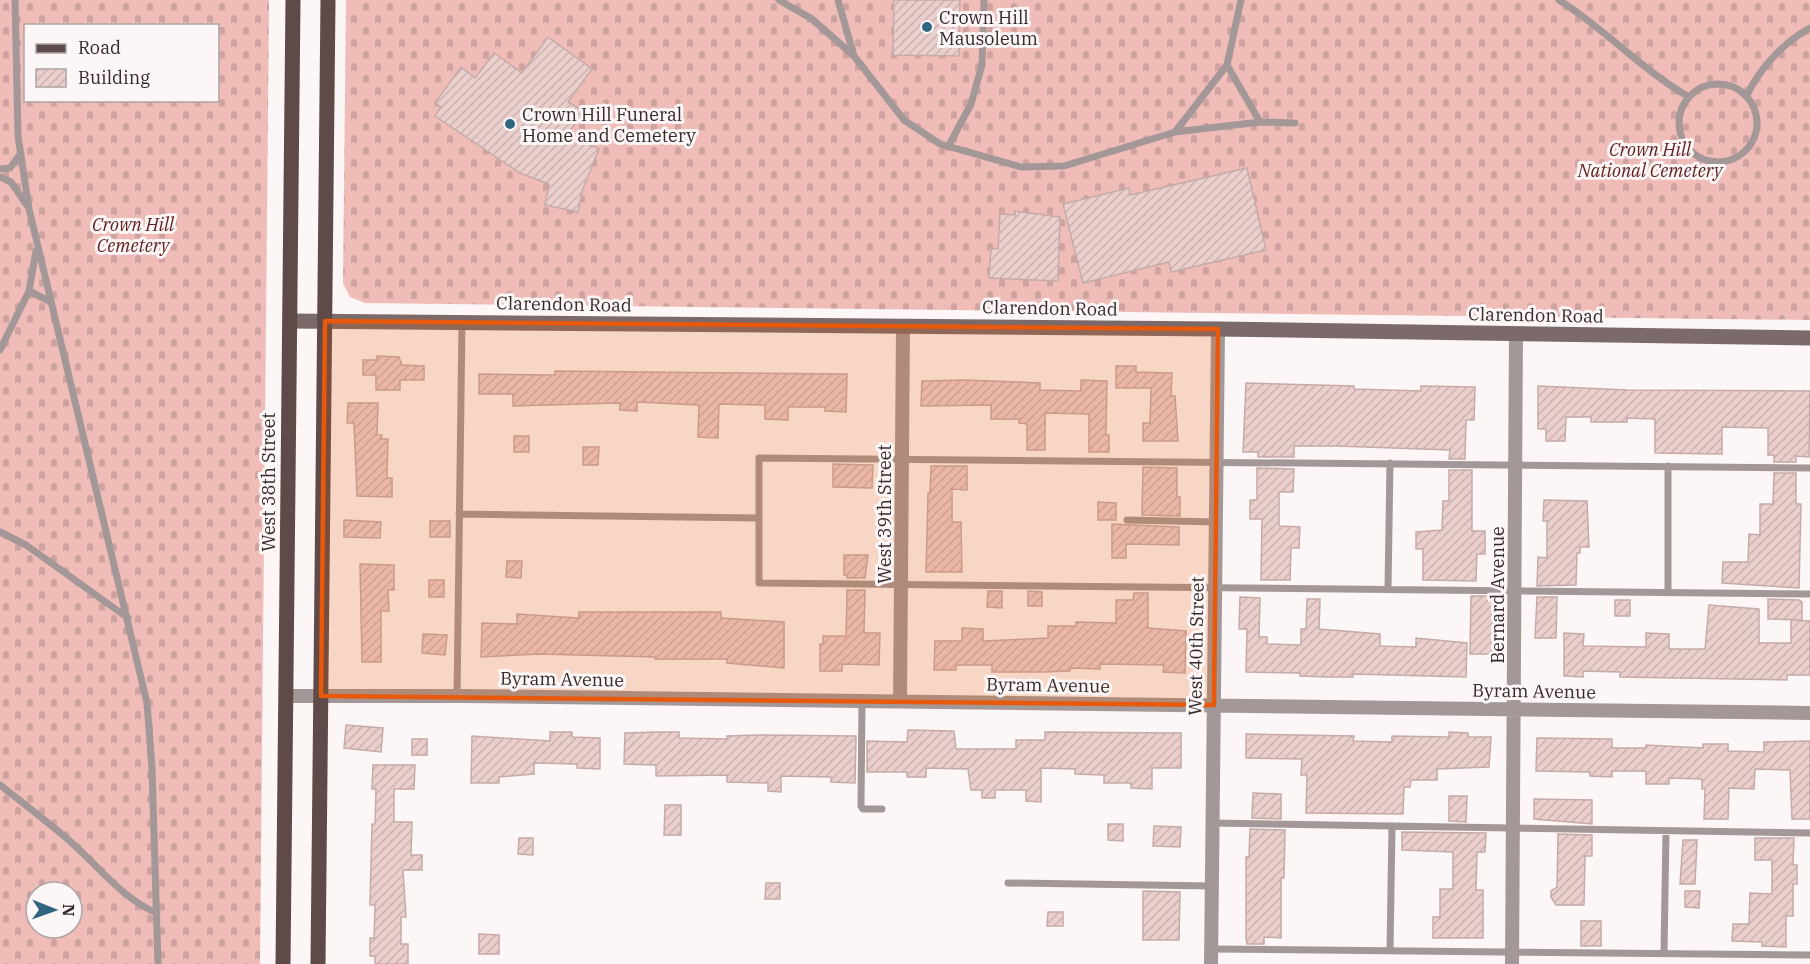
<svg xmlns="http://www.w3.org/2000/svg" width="1810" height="964" font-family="'IBM Plex Serif',serif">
<defs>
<pattern id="cemetery-stones" width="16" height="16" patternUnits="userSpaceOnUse" patternTransform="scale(1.5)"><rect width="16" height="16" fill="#f0bcb8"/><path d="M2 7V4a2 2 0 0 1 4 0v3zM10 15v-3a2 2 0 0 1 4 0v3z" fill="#cea29e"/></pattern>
<pattern id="building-hatch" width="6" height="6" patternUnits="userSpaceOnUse" patternTransform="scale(1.5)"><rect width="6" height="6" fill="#ebcfcd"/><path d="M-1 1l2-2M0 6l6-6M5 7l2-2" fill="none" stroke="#cab2b0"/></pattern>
</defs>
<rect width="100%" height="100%" fill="#fcf6f6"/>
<path fill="url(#cemetery-stones)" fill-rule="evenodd" d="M0 0H269L260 964H0ZM26 26H218V100H26ZM36 892H72V928H36Z
M346 0H1810V320L365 303 350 297 343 283Z"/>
<path fill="url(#building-hatch)" stroke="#c5aba8" stroke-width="1.5" d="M894 0H960L959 56 893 55Z
M548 37 592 69 568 102 585 112 566 135 599 149 582 191 578 212 545 205 549 184 520 173 435 116 441 107 435 103 461 67 475 78 494 53 522 73Z
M1247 168 1266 250 1171 272 1169 262 1083 283 1063 204 1129 188 1130 195Z
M1015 211 1060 217 1058 281 989 278 991 248 998 249 1000 214 1015 215Z
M377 356 399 357 402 365 424 366V380H400V390H376V375H363V360H377Z
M1116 366H1136V372L1172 373 1171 396H1175L1178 441H1143V423H1150L1151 388H1116Z
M555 371 847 374 846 412 825 411V407H788V420L765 419V405L719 404 718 438 698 437 699 405 637 402V411L620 410V403L513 406V394H479V374L555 375Z
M965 380 1040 383V390L1081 391V380L1107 381 1106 435H1109V452H1089V414L1045 413V450H1027V424L1019 423V419H991V405L921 406 922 381Z
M1246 383 1354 386V389L1421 391V386L1475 387 1474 420H1466L1465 459H1449L1450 450 1336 446H1294V457H1258V452H1243Z
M1538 386 1628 390 1810 391 1809 457 1796 456V462H1774V455H1768V428L1722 427V454L1655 453V419L1627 418V422H1591V417H1566L1565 441H1546V429H1538Z
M348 403H378L377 435H382L381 439H388L387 478H392V497L357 496 354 423H347Z
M514 436H529V452H514Z
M583 447H599L598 465H583Z
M833 464 873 465 872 488 833 487Z
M931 466H967V490L952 489V522H961L962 572H926L928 493H930Z
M1143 467 1177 468V497H1180V516L1142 515Z
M1257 468 1294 469 1293 492H1279V526L1300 527 1299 548H1291L1290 580H1261L1262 519H1250V500H1257Z
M1449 470H1472V531H1485V554H1477L1476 581 1423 580V549H1416V532L1442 530 1443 501H1449Z
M1774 473H1796V504H1801L1799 588 1722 583 1723 562H1748L1749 534 1760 535V504H1773Z
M1544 500 1587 501 1589 547H1580V553H1577L1576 585 1537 586 1538 557 1547 558V521H1543Z
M1098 502 1116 503V520H1098Z
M344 520 381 522 380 538 344 537Z
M430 521H450V537H430Z
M1112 524 1179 527V545L1126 544V558H1112Z
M844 555H868L865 578H847V575H844Z
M507 561H522L521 578 506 577Z
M360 564 394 565V590H388L389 611H381V662H362Z
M429 580H444V597H429Z
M847 590H865L864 633H880L879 665 842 664V671H820V644H823V636H846Z
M988 591H1002V608L987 607Z
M1028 591 1042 592V606H1028Z
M1134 593H1148V628L1186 631 1185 673 1163 672 1164 665 1100 664V669L1070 668V671L1043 672H992V665H956V670H934L935 641H962V628L983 629V641L1048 638V626H1076V622L1116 623V600H1133Z
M1471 596H1493L1492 654H1470Z
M1240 597 1260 598 1259 637H1267V644L1301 645V629H1306L1307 599H1320L1319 629 1380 634V646L1416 647V638L1467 643 1466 677 1353 674V677H1328L1300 676V673L1246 672 1247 629H1239Z
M1537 597H1557L1556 638H1535Z
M1768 599 1799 600 1802 602V620L1768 619Z
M1615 600H1630V616H1615Z
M1709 605 1759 609V643H1791V620L1810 621V675H1787V680L1620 677V672L1583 671V677L1564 676V633L1584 634 1583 646 1646 647V633L1669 634V649H1705Z
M579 612H721V618L784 622V668L727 663V659H655V657L539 654 481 657 482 623 517 624V614L579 618Z
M423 634 447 635 445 655 422 653Z
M346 725 383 728 381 752 344 748Z
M908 730 954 731 956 749H1016V740H1045V732L1181 733V768H1152V789L1131 788V783H1104V775L1075 774V769L1041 768V802L1026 801V790H995V798H982V790H971L968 769 926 768V777H907V772H867V741L907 742Z
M550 732H572V737L600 738V769L577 768V764L534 763V774L499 777V783H471L472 736 550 741Z
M657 732H679V738L727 739V736L758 735 856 736 855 783 831 782V777L781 776V792L768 791V783L727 782V775L656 776V765L624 764 625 733Z
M1449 732 1468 733V737H1491L1489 767 1437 769V780H1411L1410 787H1404L1403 814 1306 813 1307 775H1301L1302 759 1246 758V734L1354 736 1353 741 1392 742V736L1449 737Z
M1537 738 1612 739V748H1646V745L1703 748V744H1728V751L1764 752V742L1810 741V819H1792L1790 770 1755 769 1754 789 1729 788 1728 819H1704L1705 789H1702V779L1669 778V784H1646V771H1612V777L1590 776V772L1536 771Z
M412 739H427V755H412Z
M373 765H415L414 789H394V822H412L411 855H422V870H403L406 917H401V944H408V964H375V956H370V938H374L375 905H370L372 824H375L376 789H372Z
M1253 793 1281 794V819L1252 818Z
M1449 796H1467L1466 822 1449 821Z
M1534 799 1592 800V824L1534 819Z
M665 805H681V835H664Z
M1108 824H1123V841L1108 840Z
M1154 826 1181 827 1180 847 1153 846Z
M1250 829 1285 830 1284 878H1281V938L1264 937V944H1247L1246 937V857H1249Z
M1402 832 1486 833 1485 852H1477L1476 890H1483V938H1433V917H1440V889H1453V852L1402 850Z
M1558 834 1592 835V856H1585L1584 905H1556L1551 897V891L1557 887Z
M519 838H533V855L518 854Z
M1755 838H1794L1793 865H1797V884H1793V916H1786V947L1762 946V942L1732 941 1733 924H1749L1750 893 1772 894V860H1755Z
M1683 840H1697L1695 884H1680Z
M766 883H780V899H765Z
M1143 891 1180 892 1179 940H1143Z
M1685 891H1700L1699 908 1685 907Z
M1048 912H1063V926H1047Z
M1581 921H1601V946H1581Z
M479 934 499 935V954H479Z"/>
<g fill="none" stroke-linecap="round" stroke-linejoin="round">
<path stroke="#a39897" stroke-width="7" d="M15 0 18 136 29 209 147 703 152 768 158 964
M779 0 812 19 854 56
M838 0 854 56 904 120 940 144 1021 167 1064 166 1175 132 1227 65 1241 0
M1559 0C1605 29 1642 70 1689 97
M1227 65 1260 122
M1679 123a39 39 0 1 1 78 0a39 39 0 1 1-78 0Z
M1747 95C1760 68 1784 42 1810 28
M1175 132 1260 122 1295 123
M948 147 971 104 982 65 984 0
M0 169 10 168 21 153
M0 177 11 182 28 207
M29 291 49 301
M0 350 29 291 36 251
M1810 468 759 458V583L1810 594
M459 514 758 518
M1127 520 1216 522
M0 532 26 545 128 618
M1388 589 1390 463
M1668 593V466
M457 696 462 322
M862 701 861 806 863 809H882
M0 785C24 804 49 823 72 843 98 866 124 900 157 913
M1213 823 1810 833
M1008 883 1212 886
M1211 949 1810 955
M1390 950 1392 826
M1664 953 1666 831"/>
<path stroke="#a39897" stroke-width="14" d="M286 696H464L1810 713
M900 701 903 326
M1211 964 1218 329
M1512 964 1516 334"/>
<path stroke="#7b6a69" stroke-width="15" d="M290 321 1218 329 1810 338"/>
<path stroke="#5e4a49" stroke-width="15" d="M283 964 293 0
M318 964 328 0"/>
</g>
<path fill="#e8590c" fill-opacity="0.2" stroke="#e8590c" stroke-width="4.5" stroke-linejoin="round" d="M325 321 1218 329 1214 705 321 696Z"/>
<g fill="#2f6580" stroke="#fcf6f6" stroke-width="2">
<circle cx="927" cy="27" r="6"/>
<circle cx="510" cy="124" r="6"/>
</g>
<g text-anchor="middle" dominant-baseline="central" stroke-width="6" stroke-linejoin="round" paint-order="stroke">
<g font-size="18" fill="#352a29" stroke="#fcf6f6" text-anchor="start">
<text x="939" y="17">Crown Hill<tspan x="939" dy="21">Mausoleum</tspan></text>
<text x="522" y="114">Crown Hill Funeral<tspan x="522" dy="21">Home and Cemetery</tspan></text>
</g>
<g font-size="18" font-style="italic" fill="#612121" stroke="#fcf6f6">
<text x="1650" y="149">Crown Hill<tspan x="1650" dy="21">National Cemetery</tspan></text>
<text x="133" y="224">Crown Hill<tspan x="133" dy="21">Cemetery</tspan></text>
</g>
<g font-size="18" fill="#352a29" stroke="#fcf6f6">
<text transform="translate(564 304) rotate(1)">Clarendon Road</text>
<text transform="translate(1050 308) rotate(1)">Clarendon Road</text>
<text transform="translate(1536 315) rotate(1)">Clarendon Road</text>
<text transform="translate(268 482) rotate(-90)">West 38th Street</text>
<text transform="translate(884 514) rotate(-90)">West 39th Street</text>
<text transform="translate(1497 595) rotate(-90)">Bernard Avenue</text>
<text transform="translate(1196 646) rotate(-89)">West 40th Street</text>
<text transform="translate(562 679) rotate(1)">Byram Avenue</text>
<text transform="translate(1048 685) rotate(1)">Byram Avenue</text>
<text transform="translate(1534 691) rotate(1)">Byram Avenue</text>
</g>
</g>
<rect x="24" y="24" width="195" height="78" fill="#fcf6f6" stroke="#aca4a4" stroke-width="1.5"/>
<rect x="36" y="44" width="30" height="9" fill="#5e4a49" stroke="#aca4a4" stroke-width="1.5"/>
<text x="78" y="54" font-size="18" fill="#352a29">Road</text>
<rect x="36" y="69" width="30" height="18" fill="url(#building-hatch)" stroke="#aca4a4" stroke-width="1.5"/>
<text x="78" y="84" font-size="18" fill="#352a29">Building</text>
<g transform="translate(54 910) rotate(91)"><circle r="28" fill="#fcf6f6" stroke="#aca4a4" stroke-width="1.5"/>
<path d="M0-4.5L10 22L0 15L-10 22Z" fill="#2f6580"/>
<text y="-9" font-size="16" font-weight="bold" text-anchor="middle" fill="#352a29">N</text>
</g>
</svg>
